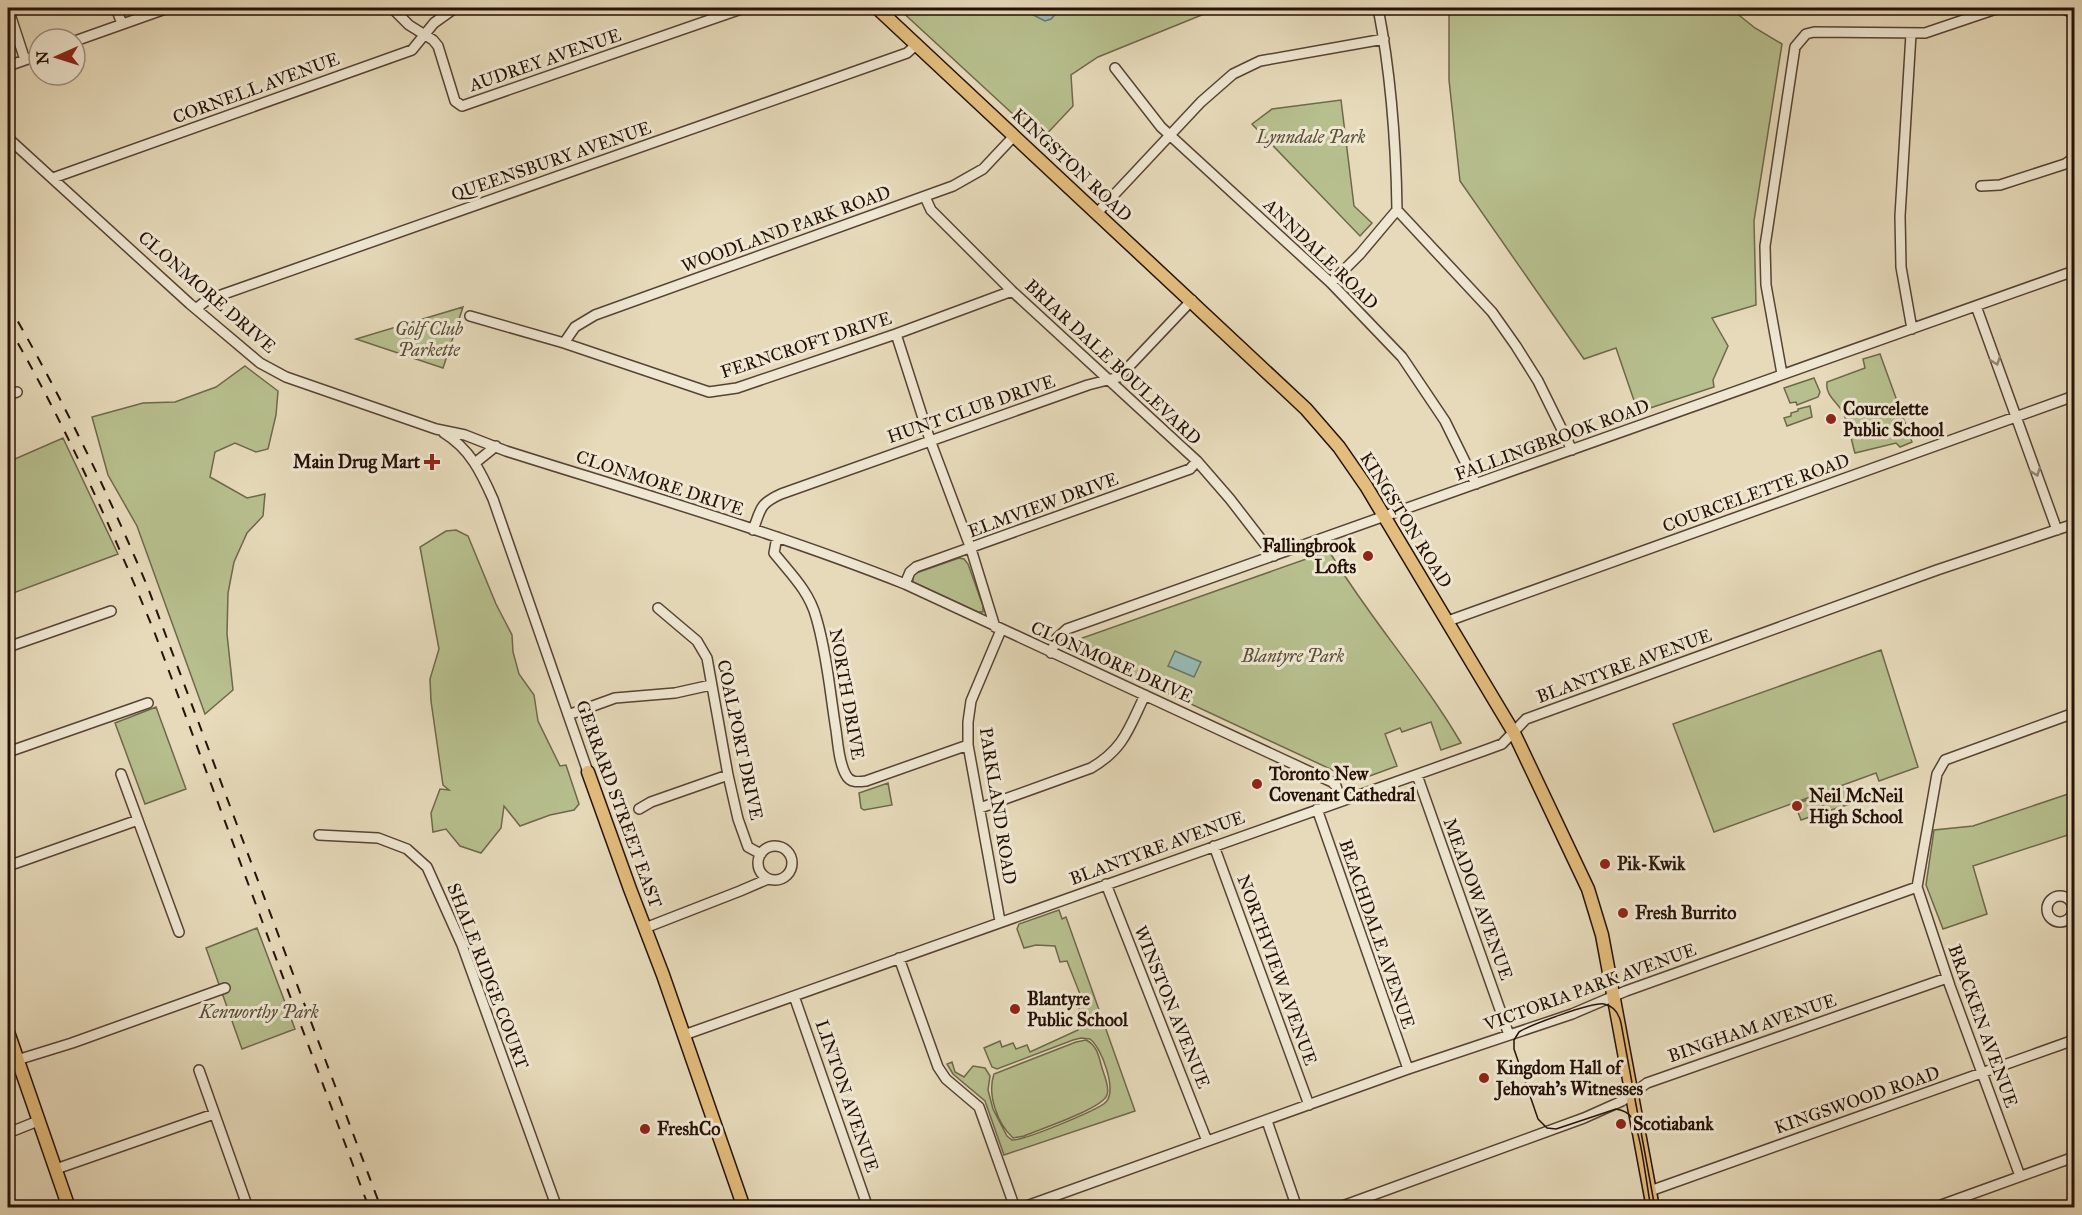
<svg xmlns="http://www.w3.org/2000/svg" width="2082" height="1215" font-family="'IM FELL Great Primer',serif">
<rect width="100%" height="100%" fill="#e6daba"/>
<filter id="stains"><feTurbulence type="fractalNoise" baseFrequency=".00333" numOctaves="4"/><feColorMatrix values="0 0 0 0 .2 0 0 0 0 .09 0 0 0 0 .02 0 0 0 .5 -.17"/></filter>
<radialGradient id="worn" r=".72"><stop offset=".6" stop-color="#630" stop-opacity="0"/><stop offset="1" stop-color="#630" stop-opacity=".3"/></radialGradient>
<path fill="#b7bf8e" stroke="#6e684a" stroke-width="1.5" d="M898 8H1219L1098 57 1071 75 1073 106 1041 140Z
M1449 8H1730L1755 28 1782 44 1754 221 1756 305 1712 318 1728 346 1713 380 1714 387 1638 412 1616 348 1584 359 1460 181 1449 80Z
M1341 100 1354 206 1372 223 1360 236 1252 124 1272 109Z
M463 307 443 368 356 339Z
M1880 354 1912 442 1900 447 1896 443 1855 453C1851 440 1849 423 1842 411 1836 401 1825 395 1827 382L1865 368 1863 359Z
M245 366 278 391 276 415 268 449 256 452 235 443 215 452 210 477 247 498 265 494 263 516 247 533 234 562 228 593 227 634 233 690 205 714 137 526 108 475 92 417 143 403 175 402 216 387Z
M1814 378 1820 392 1818 397 1797 405 1796 402 1790 403 1784 388Z
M1810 406 1812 417 1787 426 1784 418 1791 416V413L1798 411V409Z
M63 438 118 554 8 595V462Z
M456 530 468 536 496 604 512 635 513 652 519 674 534 695 538 721 560 766 566 765 579 804 574 810 550 815 520 826 504 806 501 828 481 853 460 846 446 829 433 832 431 813 440 789 449 790 443 785 431 701 430 679 439 649 420 547 446 531Z
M1329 551C1369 618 1422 676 1461 743L1441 750 1431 722 1402 732 1400 728 1385 734 1397 766 1356 781 1071 648V642Z
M959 558 964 559 968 564 983 606V612H978L913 582V576L916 573Z
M1881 650 1918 767 1879 781 1876 773 1714 832 1673 724Z
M156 707 186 789 145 804 115 723Z
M888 783 892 805 864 810 861 808 859 793Z
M1845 787 1850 804 1825 812 1820 796Z
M2074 792V833L1973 866 1987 914 1943 929 1926 885 1934 830 1973 826Z
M1819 796 1824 812 1801 820 1795 804Z
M1059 910 1062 919 1066 917 1135 1111 1004 1155 985 1101 953 1074 947 1064 952 1062 955 1072 964 1077 973 1066 985 1068 990 1076 988 1090 993 1109 1007 1136 1012 1140C1023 1141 1098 1110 1106 1102 1117 1090 1102 1048 1090 1039L1081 1038 1073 1040 997 1069 992 1067 984 1048 1000 1041 1002 1047 1013 1043 1016 1049 1027 1045 1030 1052 1078 1030 1080 994 1067 961 1060 962 1055 946 1036 945 1024 948 1017 929 1019 924Z
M257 928 295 1029 242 1049 206 948Z
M1086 1040C1097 1045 1099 1057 1102 1068 1104 1075 1110 1087 1107 1095 1102 1109 1040 1129 1024 1136L1013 1138C997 1123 987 1094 994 1074L1076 1042Z"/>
<path fill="#96bab2" stroke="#69766e" stroke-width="1.5" d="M1028 8H1061L1051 19 1045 21 1033 15Z
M1175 651 1201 662 1194 677 1168 666Z"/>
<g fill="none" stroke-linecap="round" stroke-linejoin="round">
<defs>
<path id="minor" d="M8 8 25 60
M116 8 122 24
M392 8 409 25 433 40 438 46 455 101 462 106 744 8
M1378 8C1391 74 1396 142 1397 210L1492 312 1516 346 1538 381 1572 450
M2062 8 2074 14
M1911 34 1900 216 1901 267 1912 329
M75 41 168 8
M8 66 39 55
M1115 68 1161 127 1331 283 1402 357 1445 421 1476 484
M8 138 190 304 260 363 286 377 436 429 465 435 506 451C639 493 774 532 905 584L1332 782 1336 786 1341 801
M53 178 412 50 434 23 455 8
M1981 186 2000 185 2065 164 2074 158
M925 197 931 210 1012 291 1197 461 1230 499 1274 556
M1097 213 1201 102 1233 74 1260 61 1384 39
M1331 283 1360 254 1397 210
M1976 306 2057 530
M197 308 207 300 907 53 916 45
M470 316 564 343 709 392 737 388 896 334 1012 291
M896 334 930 440 971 549 995 627
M564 343 575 327 595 315 953 186 983 169 1014 136
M1782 374 1766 285 1765 246 1795 47 1806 34 1814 32 1925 33 1999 8
M8 395 17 392
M444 433C470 449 481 472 493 499L588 772
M475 463 496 446
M753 530C761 509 759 504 781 494L1088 385 1119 377 1192 300
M777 537 774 553C790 573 809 591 816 617 827 654 830 693 836 730 838 744 839 763 846 775 850 783 858 782 866 781L968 745
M905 584 910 572 916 567 1190 469 1197 461
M658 608 697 641 707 658 728 775 738 819 748 847 761 854
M1448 621 2074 396
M8 647 111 611
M1051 653 1057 638 1067 629 2074 271
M568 715 615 698 675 693 711 685
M8 752 148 703
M121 774 179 932
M1417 775 1509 1035
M980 808 1091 768C1124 749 1129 728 1145 695
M639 809 651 802 728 775
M1317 809 1408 1069
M319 835 378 838 407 849 427 867 462 945 557 1208
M1214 846 1309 1105
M758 863a17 17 0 1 1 34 0a17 17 0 1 1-34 0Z
M8 866 138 820
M1106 884 1207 1141
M2047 909a13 13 0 1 1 26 0a13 13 0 1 1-26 0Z
M1000 921 968 745V722L971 701 1001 630
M645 928 740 891 768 879
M899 958 938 1067 946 1079 979 1107 1015 1208
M794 996 868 1208
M684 1035 1483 751 1502 744 1526 719 1937 570 2074 524
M17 1060 72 1043 225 988
M199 1070 248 1208
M1267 1121 1297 1208
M8 1133 38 1121
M56 1169 214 1114
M2020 1176 1950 986 1917 887 1937 774 1945 760 2074 713
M1650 1191 2074 1040
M232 1208 246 1202
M1021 1208 1408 1069 1572 1014 1626 991 1917 887
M1337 1208 1584 1118 1622 1101 1647 1083 1947 978
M1933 1208 2074 1157"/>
<path id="major" d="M877 8 1306 409 1339 447 1366 486 1514 733 1588 889 1602 935 1653 1208
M588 772 630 889 663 975 744 1208
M8 1032 69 1208"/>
</defs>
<use href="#minor" stroke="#564334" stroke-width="12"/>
<use href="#major" stroke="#261107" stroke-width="15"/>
<use href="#minor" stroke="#efe7d2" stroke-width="9"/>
<use href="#major" stroke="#e3bd7d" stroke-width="12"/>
<path stroke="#261107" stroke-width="1.5" d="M1651 1208C1647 1189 1641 1131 1632 1118 1628 1112 1622 1110 1616 1109L1556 1129 1547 1128 1538 1119 1514 1049V1040L1519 1032C1530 1025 1592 1002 1604 1004 1614 1006 1619 1014 1621 1023L1655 1208"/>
<path stroke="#261107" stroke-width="2" stroke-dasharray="10 10" stroke-linecap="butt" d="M8 304C61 396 107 490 148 588L381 1208
M8 326C65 424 111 527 154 631L369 1208"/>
</g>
<defs><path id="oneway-chevron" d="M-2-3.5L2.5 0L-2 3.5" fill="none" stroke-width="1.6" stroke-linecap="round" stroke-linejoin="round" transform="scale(1.5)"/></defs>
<g stroke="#958777">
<use href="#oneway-chevron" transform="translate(1996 361) rotate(70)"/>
<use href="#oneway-chevron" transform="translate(2036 472) rotate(70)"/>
</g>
<g fill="#8f2418" stroke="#efe7d2" stroke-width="2">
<circle cx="1831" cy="419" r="6"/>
<path d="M429 453h6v6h6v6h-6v6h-6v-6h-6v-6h6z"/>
<circle cx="1368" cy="556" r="6"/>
<circle cx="1257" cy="784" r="6"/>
<circle cx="1797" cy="806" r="6"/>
<circle cx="1605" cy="864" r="6"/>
<circle cx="1623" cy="913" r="6"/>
<circle cx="1015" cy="1009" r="6"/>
<circle cx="1484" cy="1078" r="6"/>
<circle cx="1621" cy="1124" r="6"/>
<circle cx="645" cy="1129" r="6"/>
</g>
<g text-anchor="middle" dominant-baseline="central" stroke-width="6" stroke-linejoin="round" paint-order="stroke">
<g font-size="18" fill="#261107" stroke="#efe7d2">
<text transform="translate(545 60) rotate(-19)">AUDREY AVENUE</text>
<text transform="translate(256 88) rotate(-20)">CORNELL AVENUE</text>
<text transform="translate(551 161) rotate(-19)">QUEENSBURY AVENUE</text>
<text transform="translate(1072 165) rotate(43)">KINGSTON ROAD</text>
<text transform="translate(786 229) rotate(-20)">WOODLAND PARK ROAD</text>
<text transform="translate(1321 254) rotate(44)">ANNDALE ROAD</text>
<text transform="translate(207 292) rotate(41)">CLONMORE DRIVE</text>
<text transform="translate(806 345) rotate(-18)">FERNCROFT DRIVE</text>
<text transform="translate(1113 362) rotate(43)">BRIAR DALE BOULEVARD</text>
<text transform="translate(971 409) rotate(-19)">HUNT CLUB DRIVE</text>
<text transform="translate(1552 440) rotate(-20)">FALLINGBROOK ROAD</text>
<text transform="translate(660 483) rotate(18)">CLONMORE DRIVE</text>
<text transform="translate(1756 493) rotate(-20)">COURCELETTE ROAD</text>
<text transform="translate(1043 505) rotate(-20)">ELMVIEW DRIVE</text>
<text transform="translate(1406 520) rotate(58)">KINGSTON ROAD</text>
<text transform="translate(1112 662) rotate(24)">CLONMORE DRIVE</text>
<text transform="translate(1624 666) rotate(-20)">BLANTYRE AVENUE</text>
<text transform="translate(847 694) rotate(80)">NORTH DRIVE</text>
<text transform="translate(740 740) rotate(78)">COALPORT DRIVE</text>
<text transform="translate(619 804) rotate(70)">GERRARD STREET EAST</text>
<text transform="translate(998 806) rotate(81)">PARKLAND ROAD</text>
<text transform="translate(1157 848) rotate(-20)">BLANTYRE AVENUE</text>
<text transform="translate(1478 899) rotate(70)">MEADOW AVENUE</text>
<text transform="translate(1377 934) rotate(71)">BEACHDALE AVENUE</text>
<text transform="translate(1277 970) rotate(70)">NORTHVIEW AVENUE</text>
<text transform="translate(488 976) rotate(69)">SHALE RIDGE COURT</text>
<text transform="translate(1590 987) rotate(-20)">VICTORIA PARK AVENUE</text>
<text transform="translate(1172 1007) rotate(68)">WINSTON AVENUE</text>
<text transform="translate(1983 1026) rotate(70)">BRACKEN AVENUE</text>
<text transform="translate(1752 1028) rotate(-19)">BINGHAM AVENUE</text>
<text transform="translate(847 1096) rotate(71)">LINTON AVENUE</text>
<text transform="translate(1857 1100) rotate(-19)">KINGSWOOD ROAD</text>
</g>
<g font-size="18" font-style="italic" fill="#594e36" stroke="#efe7d2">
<text x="1311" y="137">Lynndale Park</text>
<text x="429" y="329">Golf Club<tspan x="429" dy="21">Parkette</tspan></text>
<text x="1293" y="656">Blantyre Park</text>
<text x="259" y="1012">Kenworthy Park</text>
</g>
<g font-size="18" font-weight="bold" fill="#261107" stroke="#efe7d2" text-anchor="start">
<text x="1843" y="409">Courcelette<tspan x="1843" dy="21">Public School</tspan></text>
<text x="420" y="462" text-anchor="end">Main Drug Mart</text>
<text x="1356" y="546" text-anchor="end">Fallingbrook<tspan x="1356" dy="21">Lofts</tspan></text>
<text x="1269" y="774">Toronto New<tspan x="1269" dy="21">Covenant Cathedral</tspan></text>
<text x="1809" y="796">Neil McNeil<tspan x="1809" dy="21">High School</tspan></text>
<text x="1617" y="864">Pik-Kwik</text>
<text x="1635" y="913">Fresh Burrito</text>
<text x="1027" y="999">Blantyre<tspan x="1027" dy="21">Public School</tspan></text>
<text x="1496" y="1068">Kingdom Hall of<tspan x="1496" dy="21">Jehovah's Witnesses</tspan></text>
<text x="1633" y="1124">Scotiabank</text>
<text x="657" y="1129">FreshCo</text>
</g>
</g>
<rect width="2082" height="1215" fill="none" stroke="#e6daba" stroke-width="30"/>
<rect x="9" y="9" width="2064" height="1197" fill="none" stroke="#261107" stroke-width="3"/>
<rect x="15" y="15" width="2052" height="1185" fill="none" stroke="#261107" stroke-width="1.5"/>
<g transform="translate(57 57) rotate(267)"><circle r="28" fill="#efe7d2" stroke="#9f9181" stroke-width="1.5"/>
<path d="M0-4.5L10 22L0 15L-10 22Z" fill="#8f2418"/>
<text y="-9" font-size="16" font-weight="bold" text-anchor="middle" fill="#261107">N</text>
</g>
<rect width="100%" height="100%" filter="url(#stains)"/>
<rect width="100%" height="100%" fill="url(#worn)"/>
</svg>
